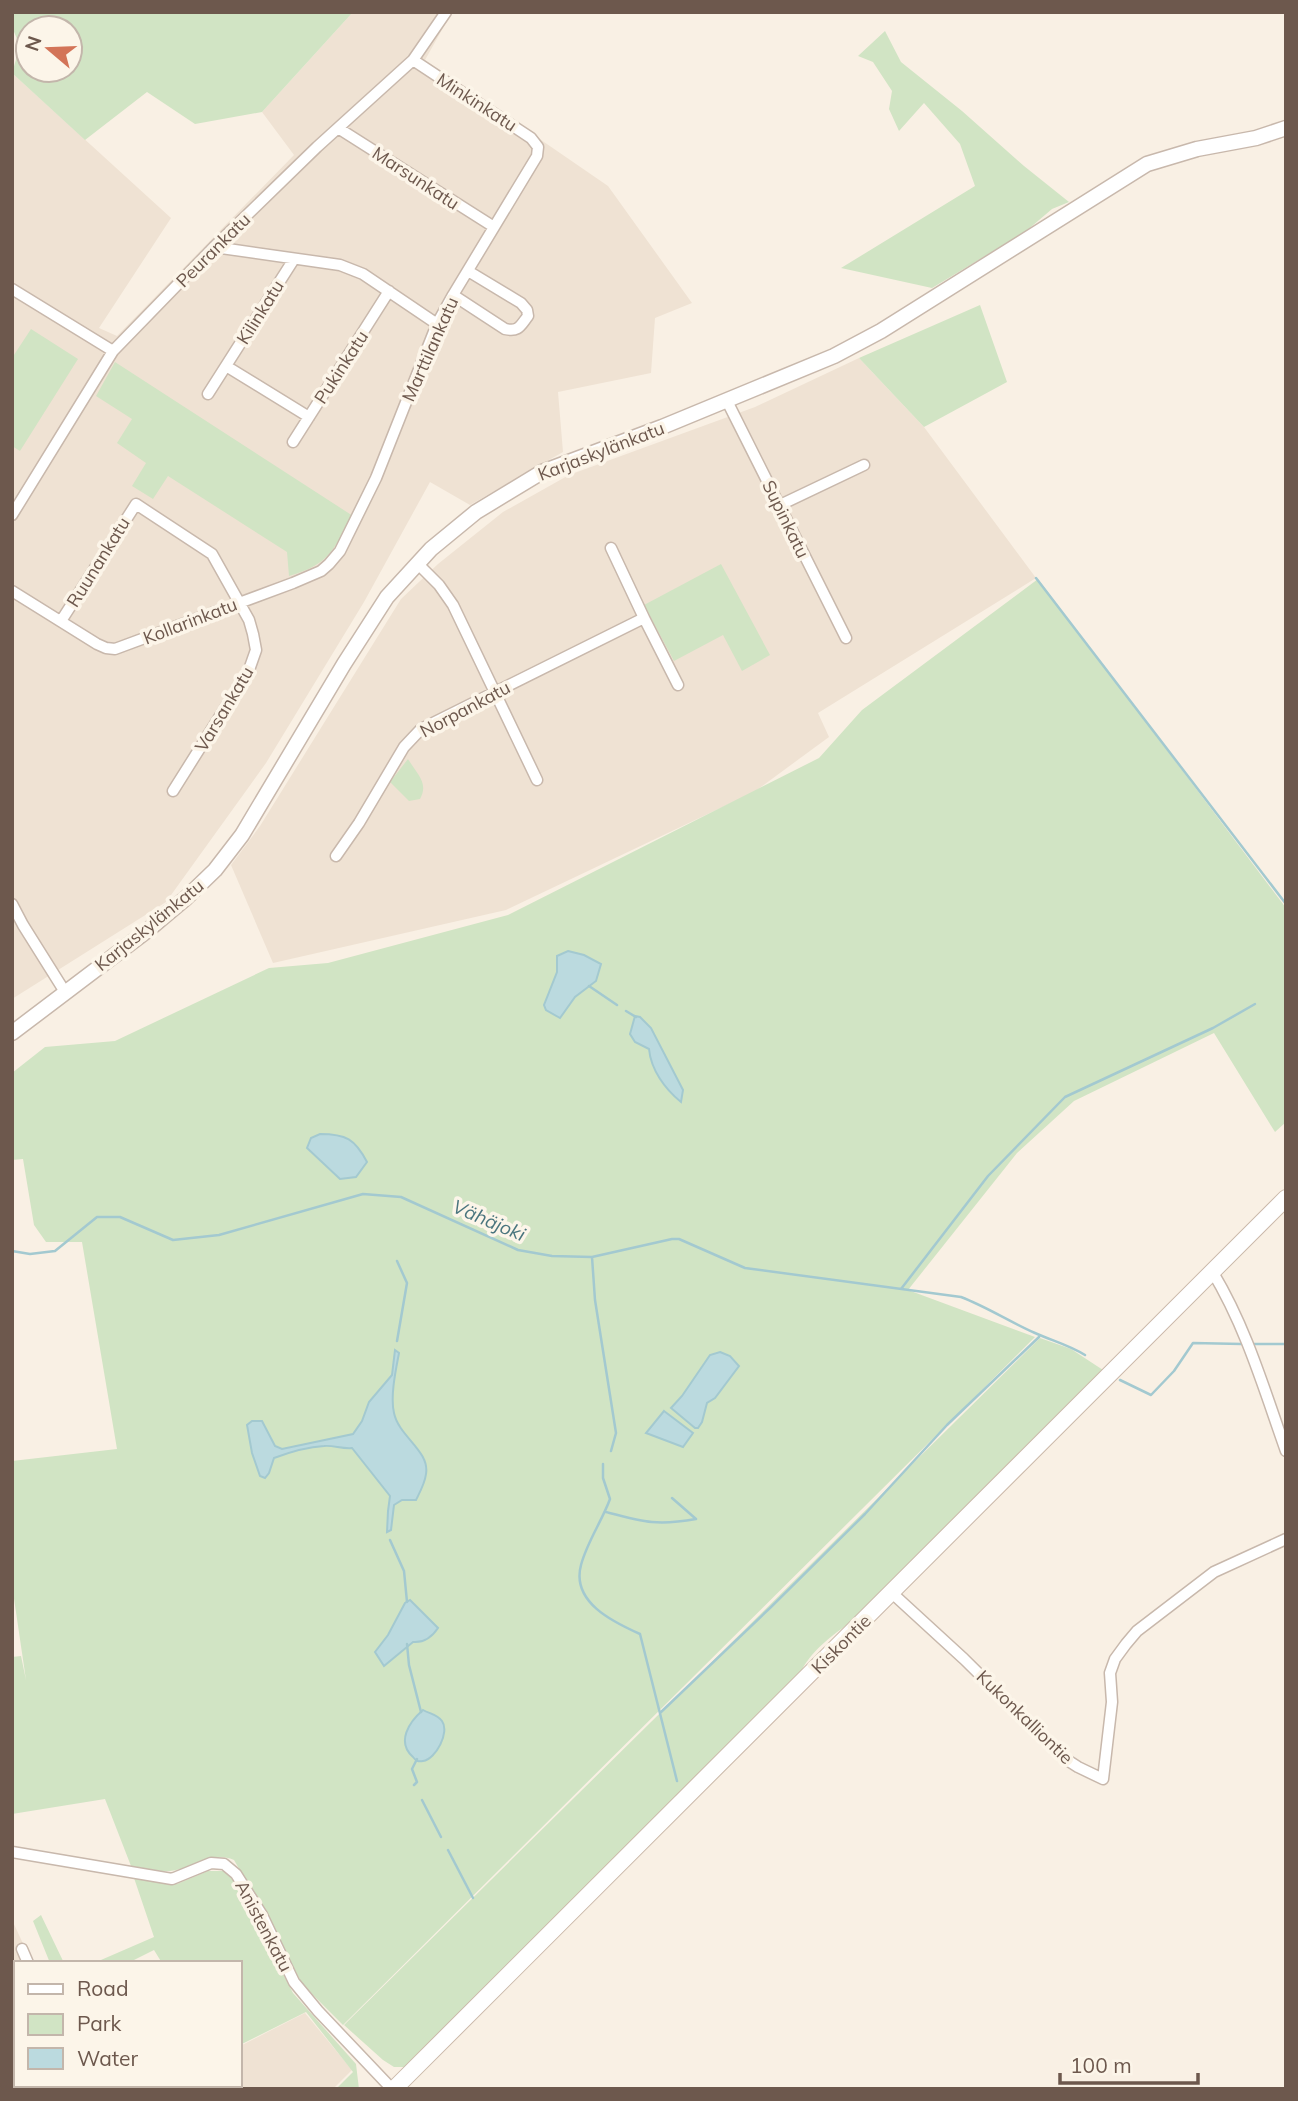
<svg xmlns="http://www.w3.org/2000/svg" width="1298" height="2101" font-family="Mulish,sans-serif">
<rect width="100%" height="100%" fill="#f9f0e4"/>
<path fill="#efe2d3" d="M353 12H452L425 60 608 186 692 303 655 318 651 373 558 392 563 452 470 505 430 482 364 602 266 763 166 902 12 999V73L171 218 99 328 117 336 294 155 262 112Z
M859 358 924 427 1036 578 818 713 829 737 754 792 506 910 273 963 231 865 260 826 401 599 438 564 503 512 569 475 755 407Z
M13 1922 32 1963H16V2085H240V2046L305 2013 352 2070 333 2089H12Z"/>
<path fill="#d1e4c4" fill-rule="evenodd" d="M12 12H353L262 112 195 124 147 92 85 140 12 73 20 46 12 27ZM28 28H70V70H28Z
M885 31 901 62 962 111 1024 166 1069 202 1052 209 1025 232 932 288 841 268 975 186 960 144 924 103 899 131 889 109 892 91 873 62 858 56Z
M980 305 1007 382 924 427 859 358Z
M31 329 78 359 20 451 12 446V358Z
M115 362 353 516C332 550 331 564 289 576L287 552 168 476 153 499 132 486 146 463 117 443 132 419 96 396Z
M721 564 770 655 742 671 723 635 674 661 644 605Z
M1038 579 1286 908V1122L1275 1132 1214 1033 1074 1101 1017 1153 908 1290 1035 1337 343 2025 302 1984 272 1925 234 1860C209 1850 195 1869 170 1871 158 1872 144 1868 131 1866L105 1799 12 1814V1657L21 1656 26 1680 12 1585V1461L117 1449 82 1242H46L34 1225 23 1159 12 1160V1073L45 1047 115 1041 269 968 328 963 508 915 819 758 862 710Z
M408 759C417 774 429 783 420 799L409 801 390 782Z
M1040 1338 1071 1349 1103 1370 852 1621C833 1635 809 1652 800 1674L405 2067H394L383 2060 344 2025Z
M208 1871H223L233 1879 293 1993 356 2064 359 2089H336L353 2072 306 2012 240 2045V1963H162L154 1950 128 1963H94L154 1937 134 1878 177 1884Z
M41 1915 64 1963H50L33 1921Z"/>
<path fill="#bbdadf" stroke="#a3c9d0" stroke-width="2" d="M568 951 584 955 601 964 596 981 575 997 560 1018 546 1010 544 1005 557 972V956Z
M635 1016 640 1017 651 1028 683 1090 681 1102C665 1089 651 1070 649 1049L635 1042 630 1034Z
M320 1134C346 1134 355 1139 367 1162L356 1177 340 1179 307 1148 311 1138Z
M395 1350 399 1353C396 1369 390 1396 394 1413 399 1437 430 1451 426 1474 425 1483 420 1492 416 1500H402L394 1505 391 1530 387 1532 388 1511 390 1496 352 1448C342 1449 333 1445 324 1446 307 1447 290 1452 274 1458L269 1473 265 1478 260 1476 252 1453 247 1425 252 1421H262L275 1446 282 1449 353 1434 362 1421 369 1402 392 1375Z
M720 1352 730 1356 739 1366 715 1398 707 1403 702 1422 698 1428H695L671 1408 682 1396 710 1355Z
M664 1411 693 1433 683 1447 646 1433Z
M410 1600 438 1628C432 1637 424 1643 413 1642L384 1666 375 1652 388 1635 405 1603Z
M423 1710C430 1714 437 1714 442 1721 450 1732 436 1759 423 1761 418 1762 416 1761 413 1757 396 1742 409 1722 423 1710Z"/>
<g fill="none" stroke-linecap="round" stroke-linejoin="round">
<path stroke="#a3c9d0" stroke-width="2.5" d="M1036 578 1286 904
M589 986 617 1005
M626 1011 636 1017
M12 1251 30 1254 55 1251 97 1217H120L173 1240 219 1235 363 1194 401 1197 518 1250 552 1256 592 1257 672 1239H679L745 1268 961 1297C987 1307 1010 1322 1035 1333 1053 1341 1069 1345 1085 1355
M592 1257 595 1300 616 1433 611 1451
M397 1261 407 1283 397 1341
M901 1289 988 1176 1065 1097 1213 1028 1255 1004
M1253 1344H1286
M1120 1380 1151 1395 1174 1371 1193 1343 1242 1344
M603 1464V1478L610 1499C602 1521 587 1542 581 1565 571 1602 613 1622 640 1634L677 1781
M606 1512C644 1522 657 1526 696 1519L672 1498
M390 1540 404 1571 407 1602
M407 1644 409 1665 421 1712
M660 1713 771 1607 865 1514 947 1425 1039 1337
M414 1785 417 1782 412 1769 417 1759
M422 1800 441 1837
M448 1850 473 1898"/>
<defs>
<path id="minor" d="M338 128 494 227
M214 247 340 265 363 274 437 324
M12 289 113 351
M453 295 505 329C519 332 520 326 528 316L527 310 521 303 468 271
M226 366 309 417
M208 394 294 259
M727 401 846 638
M293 442 389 291
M780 505 864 465
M12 515 113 351 214 247 317 147 413 60 446 12
M611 548 644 618
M417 563 439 585 453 605 537 780
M12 591 97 644 106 648 115 649 293 583 321 571 329 564 340 551 376 478 437 324 453 295 537 156 538 147 531 138 413 60
M61 621 136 504 212 554 249 620 253 634 256 650 249 670 173 791
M336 856 359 823 404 747 421 729 644 618 678 685
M12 904 23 925 65 992
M1212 1271C1246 1327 1264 1389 1286 1451
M892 1593 964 1659 1064 1758 1078 1767 1103 1779 1112 1702 1110 1673 1115 1659 1126 1644 1137 1631 1214 1572 1286 1539
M12 1852 172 1879 211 1863 224 1864 236 1874 262 1915 294 1982 318 2011 392 2089
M22 1949 28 1963
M75 2085 76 2089
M12 2086 16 2084"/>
<path id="tertiary" d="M12 1033 148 930 186 898 215 870 242 835 344 664 387 597 431 549 476 512 542 472 662 427 834 356 881 331 1147 164 1197 149 1256 138 1286 128"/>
<path id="secondary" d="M394 2089 1286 1198"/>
</defs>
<use href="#minor" stroke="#c8b8ac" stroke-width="13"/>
<use href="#tertiary" stroke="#c8b8ac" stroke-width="17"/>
<use href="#secondary" stroke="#cbb9aa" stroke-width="18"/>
<use href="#minor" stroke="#fff" stroke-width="10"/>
<use href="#tertiary" stroke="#fff" stroke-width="14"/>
<use href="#secondary" stroke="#fff" stroke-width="16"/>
</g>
<g text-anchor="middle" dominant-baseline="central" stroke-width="7" stroke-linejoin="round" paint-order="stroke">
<g font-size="18" fill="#6d584d" stroke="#fcf5e9">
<text transform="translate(477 102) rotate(33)">Minkinkatu</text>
<text transform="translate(416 178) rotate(33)">Marsunkatu</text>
<text transform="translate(213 250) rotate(-45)">Peurankatu</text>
<text transform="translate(260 312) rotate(-58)">Kilinkatu</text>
<text transform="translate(430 349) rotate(-66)">Marttilankatu</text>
<text transform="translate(341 367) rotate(-57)">Pukinkatu</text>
<text transform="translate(601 451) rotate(-21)">Karjaskylänkatu</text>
<text transform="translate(786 519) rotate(64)">Supinkatu</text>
<text transform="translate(98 562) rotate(-58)">Ruunankatu</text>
<text transform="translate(190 621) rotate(-21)">Kollarinkatu</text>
<text transform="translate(224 709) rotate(-59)">Varsankatu</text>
<text transform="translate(465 709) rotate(-28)">Norpankatu</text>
<text transform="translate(149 925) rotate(-39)">Karjaskylänkatu</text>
<text transform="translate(841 1644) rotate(-45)">Kiskontie</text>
<text transform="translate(1025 1717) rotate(44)">Kukonkalliontie</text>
<text transform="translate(264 1926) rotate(62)">Anistenkatu</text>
</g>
<g font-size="19" font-style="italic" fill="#4a757e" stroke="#fcf5e9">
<text transform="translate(489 1220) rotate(23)">Vähäjoki</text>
</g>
</g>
<rect width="1298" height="2101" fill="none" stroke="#6d584d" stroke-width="28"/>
<rect x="14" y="1961" width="228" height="126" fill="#fcf5e9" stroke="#c3b6ab" stroke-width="2"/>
<rect x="28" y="1984" width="35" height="10" fill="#ffffff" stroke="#c3b6ab" stroke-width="2"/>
<text x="77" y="1996" font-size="21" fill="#6d584d">Road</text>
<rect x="28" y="2014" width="35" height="21" fill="#d1e4c4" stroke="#c3b6ab" stroke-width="2"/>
<text x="77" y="2031" font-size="21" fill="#6d584d">Park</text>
<rect x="28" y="2048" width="35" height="21" fill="#bbdadf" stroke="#c3b6ab" stroke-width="2"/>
<text x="77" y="2066" font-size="21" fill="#6d584d">Water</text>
<g transform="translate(49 49) rotate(289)"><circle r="33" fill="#fcf5e9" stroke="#c3b6ab" stroke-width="2"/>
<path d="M0-5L12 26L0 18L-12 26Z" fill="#d37458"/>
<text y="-10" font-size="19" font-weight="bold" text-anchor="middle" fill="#6d584d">N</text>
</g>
<path d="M1060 2073v10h138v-10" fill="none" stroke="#6d584d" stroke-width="3.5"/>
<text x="1070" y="2073" font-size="21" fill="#6d584d" stroke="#fcf5e9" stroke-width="5" paint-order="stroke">100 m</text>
</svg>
